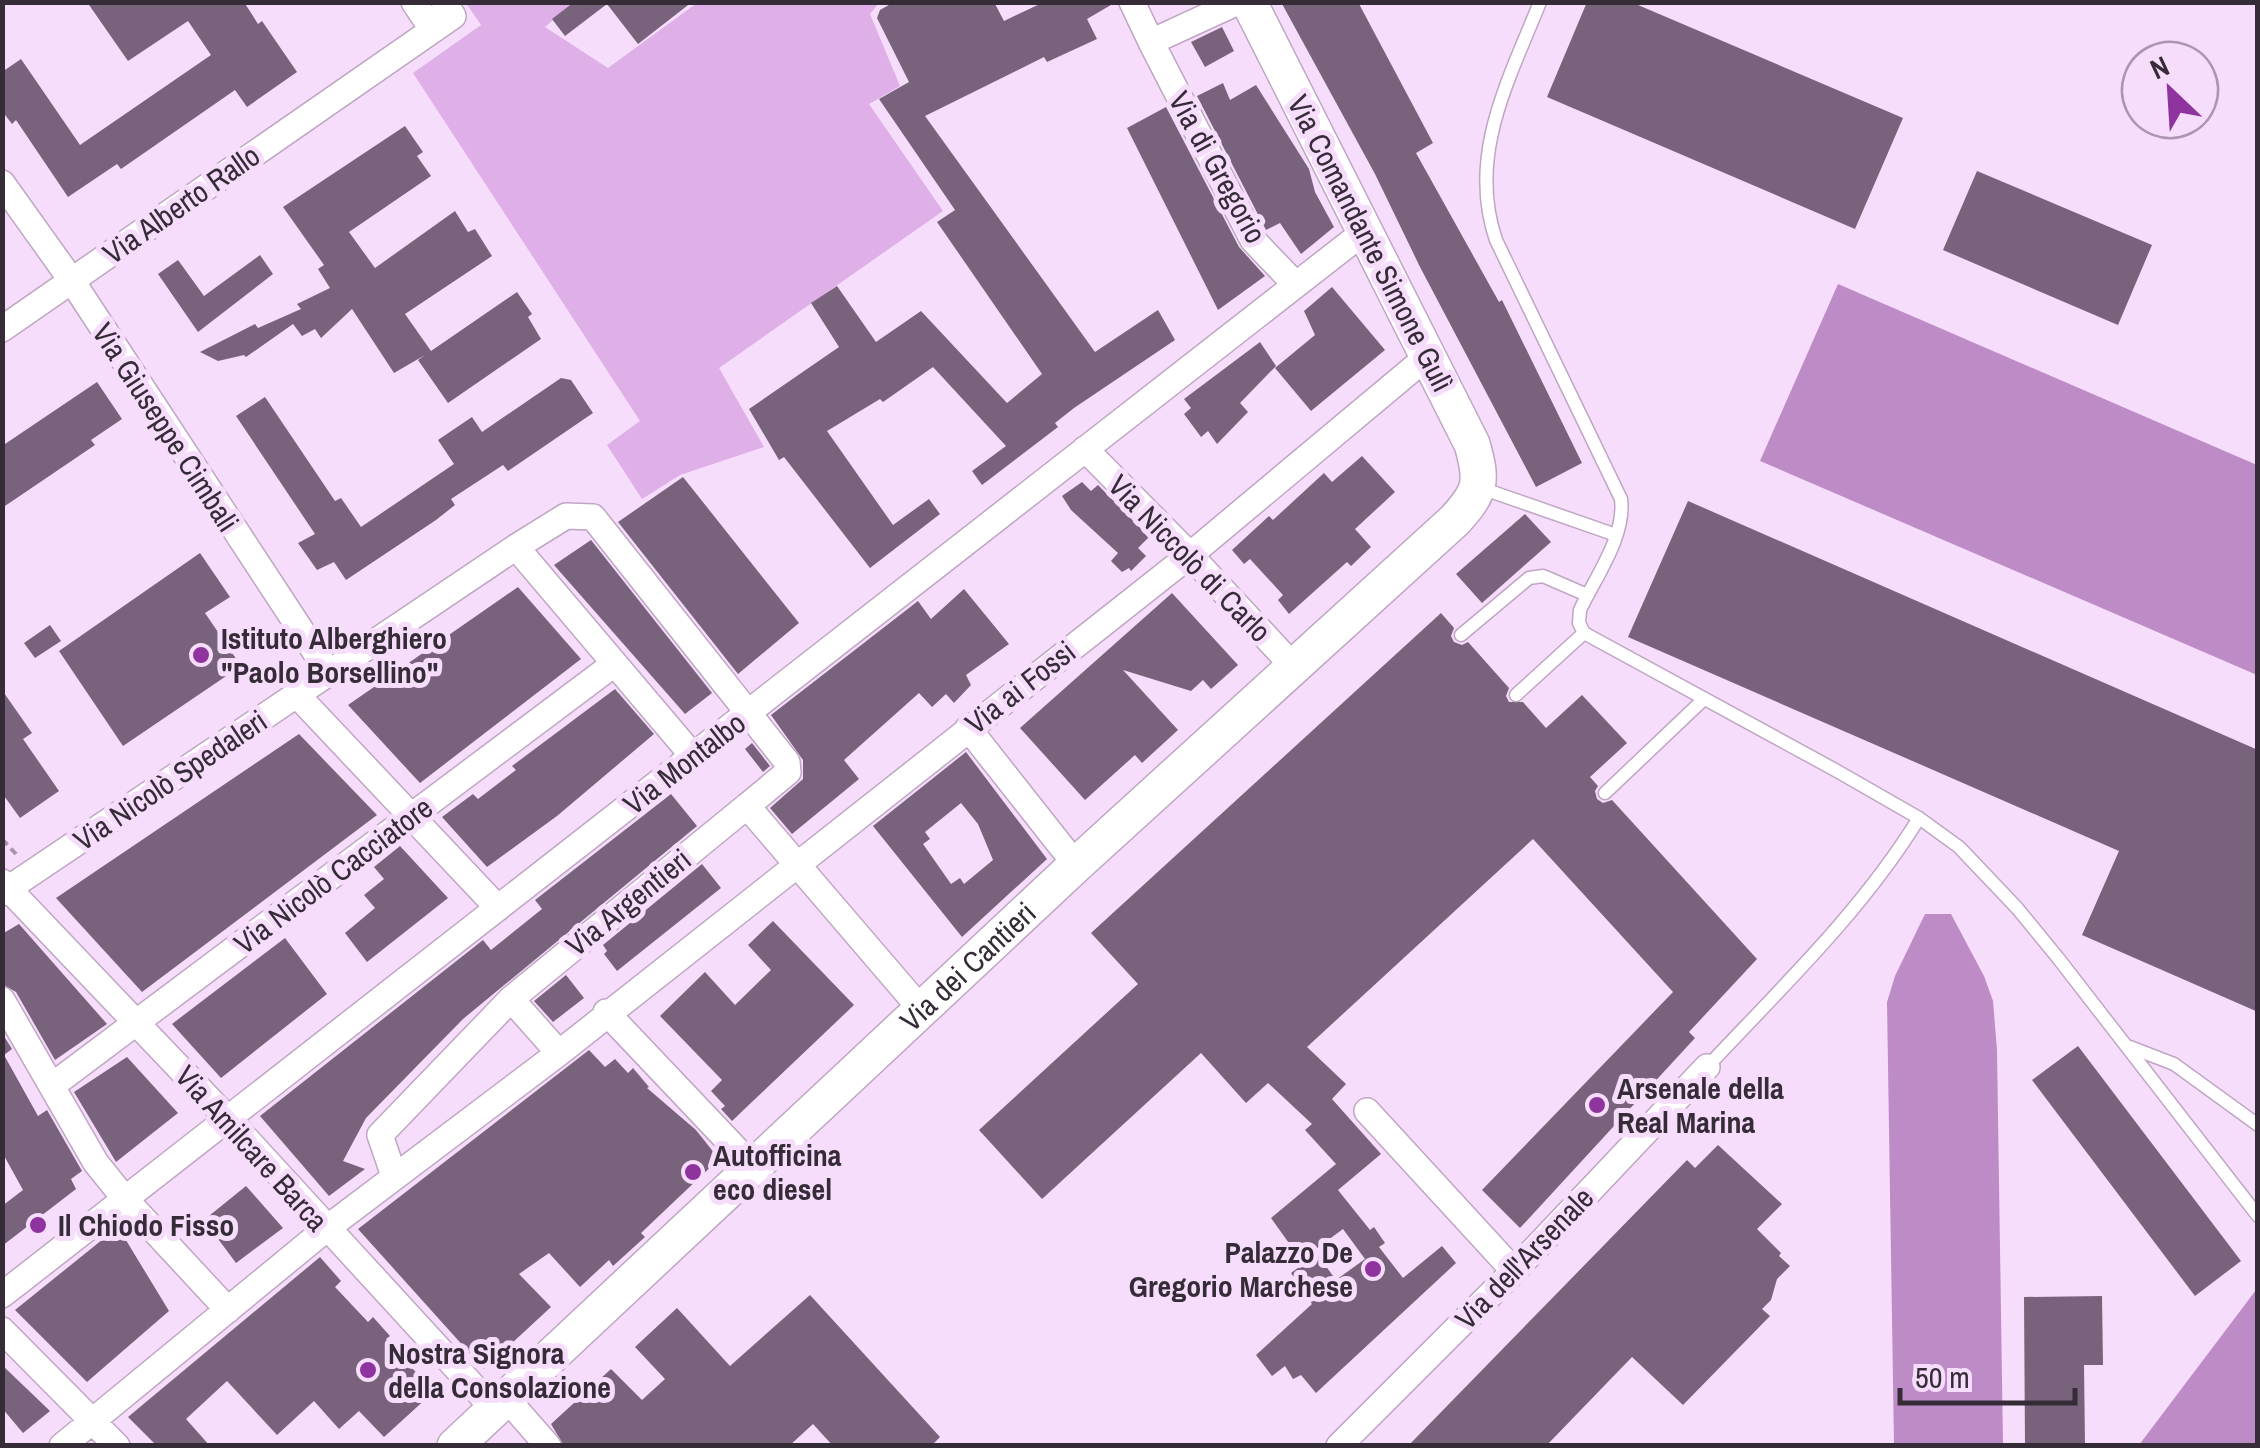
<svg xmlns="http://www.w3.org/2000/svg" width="2260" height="1448" font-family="'Archivo Narrow',sans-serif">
<rect width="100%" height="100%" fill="#f7ddfc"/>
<path fill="#dfafe7" d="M466 3H572L545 27 608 68 697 3H879L870 14 900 86 869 104 943 211 719 368 764 447 680 475 642 499 607 445 640 421 413 73 481 25Z"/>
<path fill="#bd8bc6" d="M1838 284 2257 465V675L1760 461Z
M1925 914H1951L1984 976 1993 1001 1997 1050 2003 1445H1894L1887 1002 1895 976Z
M2256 1290 2257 1445H2139Z"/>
<path fill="#78627c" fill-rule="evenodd" d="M87 2H244L258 24 262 21 297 72 247 107 235 90 121 169 117 164 68 197 16 120 12 124 2 111V72L21 59 80 145 211 55 188 21 128 61Z
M574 2H692L638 44 607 4 565 36 552 19Z
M894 2H994L1004 21 1044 2H1116L1087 19 1097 39 1047 62 1044 57 925 116 1095 352 1158 310 1175 340 1074 408 1055 423 1058 427 982 485 972 471 1006 446 933 367 883 402 880 399 827 431 893 525 929 499 940 514 870 568 784 457 779 460 749 409 839 347 811 303 837 286 876 342 921 311 1007 403 1042 374 937 222 955 210 879 99 909 82 877 18 880 10Z
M1281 2H1358L1433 143 1416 153 1499 302 1502 300 1582 463 1536 487 1420 267 1375 174Z
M1587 2H1631L1903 118 1855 229 1547 97Z
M1222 27 1234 51 1205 67 1191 42Z
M1223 83 1230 100 1256 85 1309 169 1315 192 1334 227 1301 254 1280 223 1266 230 1197 96Z
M1166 107 1239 247 1265 276 1218 310 1127 128Z
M405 126 423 152 417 156 431 176 349 232 375 268 455 211 468 232 475 229 492 256 405 314 431 351 517 292 532 314 528 317 541 339 448 403 418 360 425 355 394 373 352 309 321 338 315 329 302 336 293 324 246 357 244 355 218 361 200 352 255 324 258 328 301 309 297 304 330 288 318 269 324 265 283 207Z
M1977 171 2152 245 2118 325 1943 250Z
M260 255 273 274 198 332 158 274 178 260 204 296Z
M1332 287 1385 350 1311 411 1275 368 1315 335 1304 311Z
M1260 342 1276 366 1240 403 1248 412 1217 444 1208 431 1201 437 1184 414 1191 408 1184 399Z
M561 378 571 380 593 413 508 471 503 465 451 499 455 505 436 520 346 580 334 562 317 570 298 543 315 534 236 416 265 397 335 501 341 498 361 527 454 464 438 440 472 417 482 432Z
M97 382 122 419 91 440 95 445 2 508V446Z
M1362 456 1395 492 1355 529 1371 547 1351 566 1347 562 1289 614 1278 600 1283 595 1250 559 1244 564 1232 550 1269 516 1273 520 1324 473 1332 482Z
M683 477 799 623 738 674 618 522Z
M1082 482 1091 491 1098 485 1149 537 1138 548 1146 556 1131 571 1129 568 1122 572 1111 561 1118 553 1071 510 1062 496Z
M1688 501 2258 750V1012L2082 935 2119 851 1628 637Z
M1525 514 1551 542 1482 603 1456 574Z
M591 540 712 693 685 714 554 565Z
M200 553 230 597 205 613 241 666 123 746 59 651Z
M518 587 581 659 420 783 348 705Z
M964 589 1009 644 966 675 971 685 954 703 946 694 932 707 919 693 844 760 859 779 792 834 770 808 803 779V760L771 715 918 601 931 619Z
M1172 593 1238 665 1211 689 1203 680 1191 691 1123 670 1178 730 1142 763 1135 755 1085 800 1020 728Z
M1441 613 1454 628 1451 636 1454 642 1462 645 1468 642 1509 688 1506 696 1509 702H1523L1546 728 1582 695 1627 743 1590 777 1598 786 1595 791 1597 799 1603 803 1612 800 1757 959 1689 1032 1695 1038 1520 1228 1482 1190 1673 992 1533 839 1307 1047 1346 1084 1332 1099 1381 1154 1338 1190 1370 1230 1374 1227 1385 1243 1379 1247 1403 1278 1442 1246 1456 1263 1316 1393 1301 1375 1293 1379 1285 1366 1272 1376 1256 1355 1312 1304 1291 1273 1317 1254 1336 1280 1365 1259 1343 1229 1301 1260 1271 1218 1336 1164 1305 1130 1312 1124 1268 1083 1246 1103 1201 1053 1042 1199 979 1130 1138 984 1091 933Z
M50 625 61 641 35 658 24 643Z
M615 689 654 734 557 816 487 867 442 817 473 794 478 799 516 770 512 766Z
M2 690 32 733 23 739 59 791 20 818 2 793Z
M299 734 377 815 142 992 56 898Z
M752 743 770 766 763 772 745 749Z
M966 752 1047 859 962 937 873 826ZM961 803 978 824 993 860 964 884 960 878 951 884 923 844 930 839 925 832Z
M671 794 697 826 463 1019 366 1118 343 1161 365 1169 329 1196 260 1116 483 940 491 950 542 909 535 900Z
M400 846 448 898 367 962 345 933 375 908 364 895 384 879 374 867Z
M702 864 721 888 617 971 604 954 607 951 603 945Z
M773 921 854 1005 732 1121 721 1109 725 1106 711 1091 722 1080 660 1016 705 972 735 1005 771 970 748 945Z
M19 924 107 1024 55 1060 16 992 2 984V934Z
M285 938 327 994 221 1078 172 1024Z
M566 975 584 998 553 1022 534 1001Z
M2 1033 12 1049 4 1055 38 1116 47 1110 82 1171 71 1179 76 1189 2 1246V1206L23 1190 2 1152Z
M2078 1046 2241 1261 2195 1296 2032 1080Z
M589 1050 605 1067 615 1059 628 1073 633 1068 649 1087 647 1088 696 1130 719 1159 641 1233 645 1237 613 1266 609 1260 580 1287 549 1253 519 1274 551 1307 484 1369 358 1229Z
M127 1057 178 1113 116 1162 74 1092Z
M1718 1145 1782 1204 1757 1229 1781 1253 1779 1256 1790 1266 1777 1279 1771 1300 1762 1309 1770 1316 1683 1405 1632 1357 1546 1446H1408L1687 1160 1695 1168Z
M246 1186 283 1228 236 1263 204 1220Z
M118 1227 169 1311 87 1382 15 1310Z
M320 1257 341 1281 335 1287 368 1322 373 1317 390 1336 386 1339 422 1379 428 1373 440 1386 384 1437 359 1411 339 1429 314 1401 277 1435 227 1381 186 1419 210 1446H157L128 1417Z
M810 1295 940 1437 931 1446H833L813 1424 789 1446H564L551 1424 611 1369 642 1400 665 1379 635 1347 677 1308 730 1366Z
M2102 1296 2103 1365H2084L2085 1446H2025L2024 1297Z
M2 1365 50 1411 23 1433 2 1408Z"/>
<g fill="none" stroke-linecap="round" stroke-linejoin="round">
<defs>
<path id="service" d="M1540 2C1509 80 1467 155 1496 240L1621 499C1626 536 1595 578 1580 610L1579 623 1584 633 1837 771 1919 818 1959 847 2017 908 2058 958 2258 1216
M1481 488 1616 535
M1461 635 1529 578 1543 576 1587 595
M1516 695 1584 633
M1605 793 1704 699
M2130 1047 2174 1064 2258 1125
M1707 1067C1781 988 1862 911 1919 818"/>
<path id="minor" d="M414 2 432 29
M1132 2 1151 42 1238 2
M1151 42 1253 240 1296 285
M2 183 72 281 329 673
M2 329 453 16 444 2
M1085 449 1190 555 1294 667
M516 547 693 756
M297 695 498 908
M968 728 1076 865
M2 882 228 1119 494 1409
M2 893 516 547 566 516 593 517 787 762 788 772 747 806 921 1009
M511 999 747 806
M2 1000 96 1163 125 1199 228 1310
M606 1012 753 1167
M53 1085 614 664
M1367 1111 1514 1271
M394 1176 380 1135 511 999 559 1053
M2 1295 1365 231
M2 1330 117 1446
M506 1398 548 1446
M62 1446 326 1229 559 1053 1190 555 1428 356
M1339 1446 1514 1271 1707 1067"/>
<g id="secondary">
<path id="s1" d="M455 1446 1076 865 1454 521C1481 492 1483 482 1472 444L1249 2"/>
</g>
</defs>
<use href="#service" stroke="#bfa6c3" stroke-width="15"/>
<use href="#minor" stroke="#bfa6c3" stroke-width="28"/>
<use href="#secondary" stroke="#bfa6c3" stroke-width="38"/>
<path stroke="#a895ac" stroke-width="4" stroke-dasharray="8 5" stroke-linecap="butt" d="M2 839 16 854"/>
<use href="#service" stroke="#fff" stroke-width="12"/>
<use href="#minor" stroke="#fff" stroke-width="25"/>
<use href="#secondary" stroke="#fff" stroke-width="35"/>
</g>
<g fill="#8f349f" stroke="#f7ddfc" stroke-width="4">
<circle cx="201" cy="655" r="10"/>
<circle cx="1597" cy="1105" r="10"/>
<circle cx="693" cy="1172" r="10"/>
<circle cx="38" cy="1225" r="10"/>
<circle cx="1373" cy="1269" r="10"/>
<circle cx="368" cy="1370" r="10"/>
</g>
<g text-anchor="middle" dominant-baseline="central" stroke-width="10" stroke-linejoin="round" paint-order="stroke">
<g font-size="30" fill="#362c38" stroke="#f7ddfc">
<text transform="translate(1218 167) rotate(61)">Via di Gregorio</text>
<text transform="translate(181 204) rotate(-35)">Via Alberto Rallo</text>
<text transform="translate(1371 243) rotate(63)">Via Comandante Simone Gulì</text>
<text transform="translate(166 427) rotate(57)">Via Giuseppe Cimbali</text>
<text transform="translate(1190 558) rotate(46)">Via Niccolò di Carlo</text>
<text transform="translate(1020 687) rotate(-38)">Via ai Fossi</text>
<text transform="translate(684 763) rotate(-38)">Via Montalbo</text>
<text transform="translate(170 780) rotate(-34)">Via Nicolò Spedaleri</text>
<text transform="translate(333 875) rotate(-37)">Via Nicolò Cacciatore</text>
<text transform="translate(628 902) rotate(-39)">Via Argentieri</text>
<text stroke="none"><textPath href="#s1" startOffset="702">Via dei Cantieri</textPath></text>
<text transform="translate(252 1148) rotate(48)">Via Amilcare Barca</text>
<text transform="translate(1524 1258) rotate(-46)">Via dell'Arsenale</text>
</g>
<g font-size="30" font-weight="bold" fill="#362c38" stroke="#f7ddfc" text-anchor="start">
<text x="221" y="638">Istituto Alberghiero<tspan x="221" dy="34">"Paolo Borsellino"</tspan></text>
<text x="1617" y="1088">Arsenale della<tspan x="1617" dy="34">Real Marina</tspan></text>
<text x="713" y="1155">Autofficina<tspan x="713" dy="34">eco diesel</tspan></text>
<text x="58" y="1225">Il Chiodo Fisso</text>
<text x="1353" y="1252" text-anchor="end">Palazzo De<tspan x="1353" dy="34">Gregorio Marchese</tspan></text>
<text x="388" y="1353">Nostra Signora<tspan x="388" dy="34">della Consolazione</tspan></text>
</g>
</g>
<rect width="2260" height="1448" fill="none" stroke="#362c38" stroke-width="10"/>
<g transform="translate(2170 90) rotate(335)"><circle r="48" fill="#f7ddfc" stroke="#aa96ae" stroke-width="2.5"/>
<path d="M0-8L18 38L0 25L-18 38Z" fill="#8f349f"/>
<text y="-15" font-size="28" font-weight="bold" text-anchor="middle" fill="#362c38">N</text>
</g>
<path d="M1900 1388v15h175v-15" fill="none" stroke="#362c38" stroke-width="5"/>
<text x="1915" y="1388" font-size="30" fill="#362c38" stroke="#f7ddfc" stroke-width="8" paint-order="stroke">50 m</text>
</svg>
